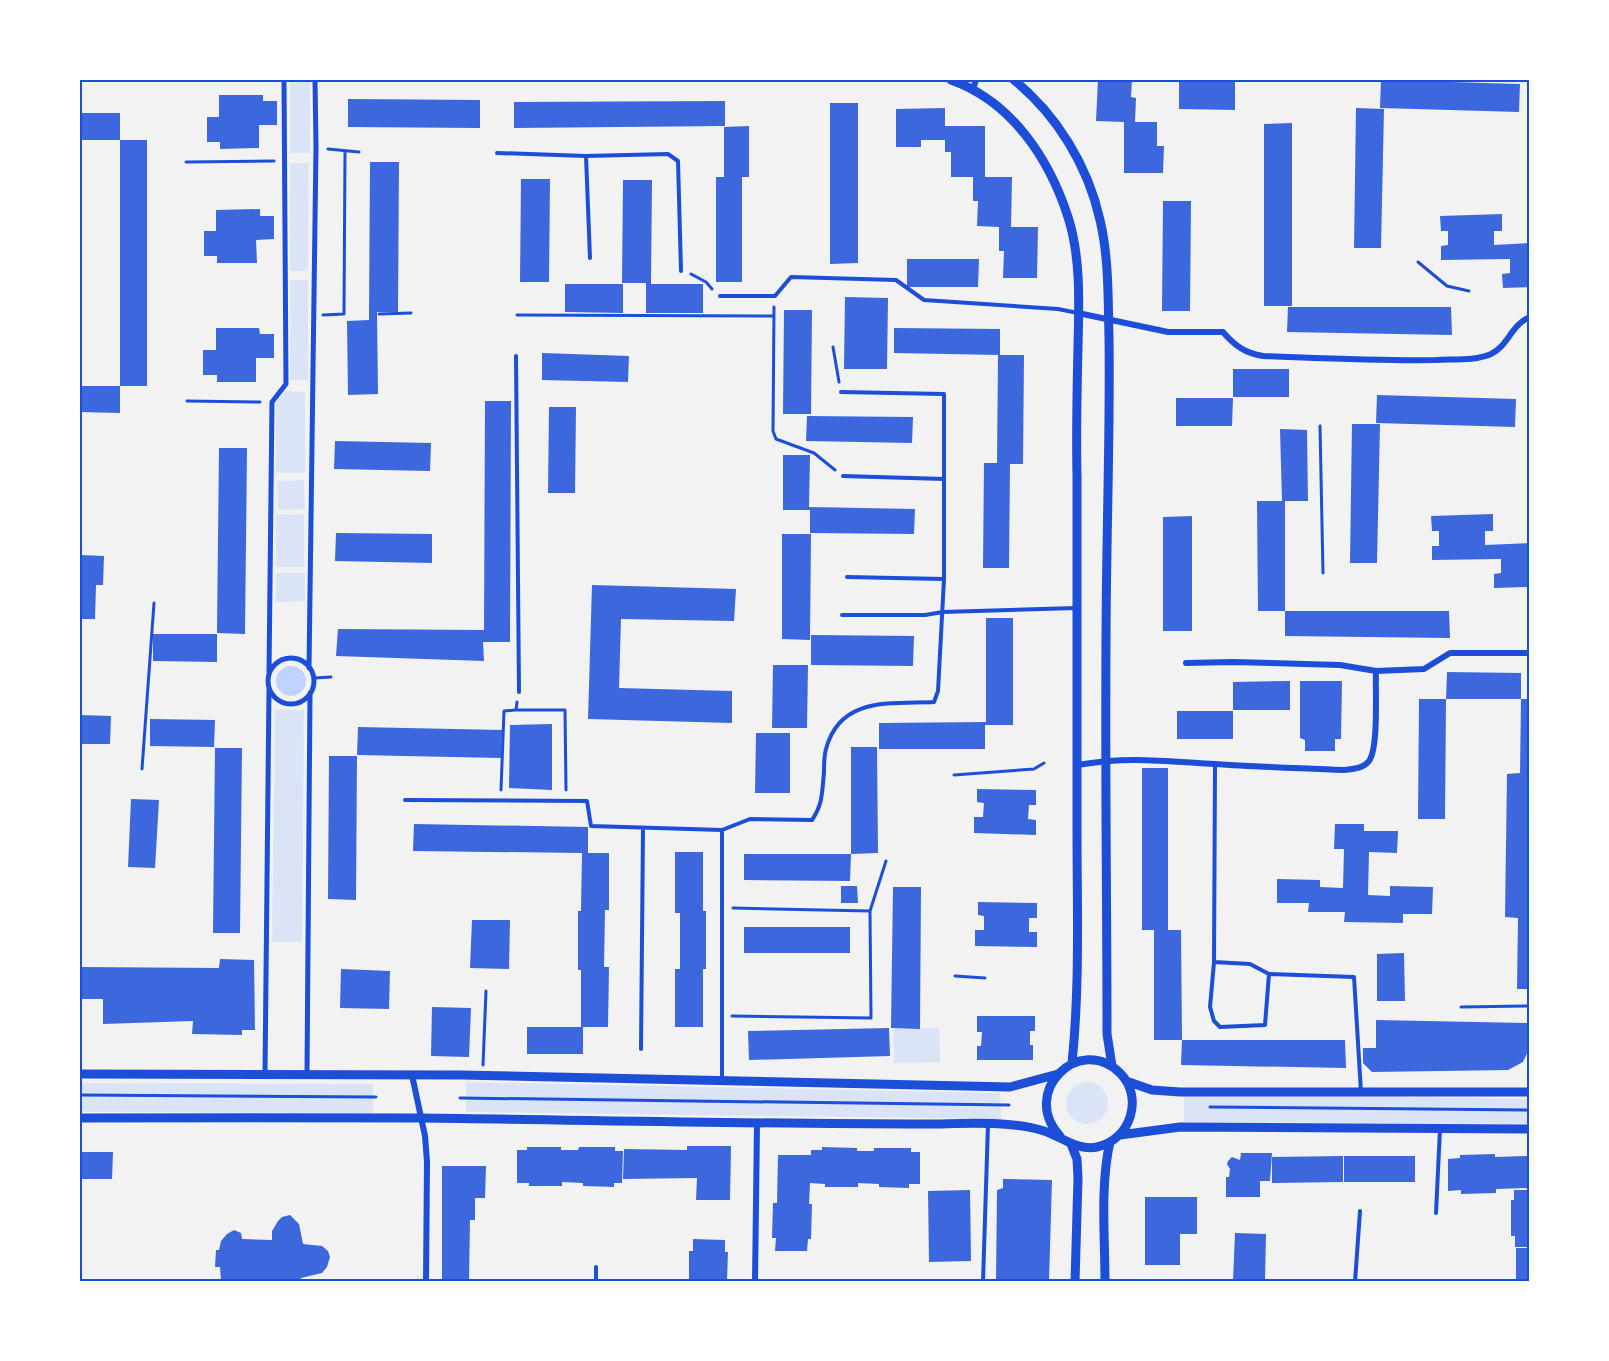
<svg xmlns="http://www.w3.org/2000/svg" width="1609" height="1361" font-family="'Golos Text',sans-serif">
<rect width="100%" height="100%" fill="#f2f2f2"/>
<path fill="#dbe4f7" d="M290 80H310V153H290Z
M290 163H309L308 271H290Z
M290 280H308V380H290Z
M284 391 305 392V473H276V403Z
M304 480 305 509 278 510 277 481Z
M304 514V567H276V515Z
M276 573H305V601L276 602Z
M275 709 304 710 302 942H272Z
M939 1028 940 1062 894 1063 893 1029Z
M466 1082 1000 1093 1001 1119 466 1112Z
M1066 1103a21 21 0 1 1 42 0a21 21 0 1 1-42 0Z
M80 1083 373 1084V1113L80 1112Z
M1184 1093 1529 1099V1124L1184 1122Z"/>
<path fill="#bfd3fe" d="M276 681a15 15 0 1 1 30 0a15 15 0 1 1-30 0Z"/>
<path fill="#3d67dc" d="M1098 80H1132L1131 97 1136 98 1135 122H1157V146H1164L1163 173H1124V122L1096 121Z
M1381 80 1520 84 1519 112 1380 108Z
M1179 81H1235V110L1179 109Z
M219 95H263V101H277V125H259V148L220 149V142H207V117H219Z
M348 99 480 100V128L348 127Z
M725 101V126L514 128V102Z
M830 103H858V263L830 264Z
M945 108V126H985V177H1012L1011 227H1038L1037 278H1003L1004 251H999V227L977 226 978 201H973V177H951V152H945V140H921V147H896V109Z
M1356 108 1384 109 1381 248H1354Z
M80 113H120V140H80Z
M1292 123V306H1264V124Z
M749 126V177H742V282H716V177H724V127Z
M120 140H147V386H120Z
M370 162H399L398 312H377L378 394 348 395 347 321 369 320Z
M521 179H550L549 282H520Z
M623 180H652L651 284H703V313H646V283H622Z
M1163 201H1191L1190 311H1162Z
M260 209V216H274V239L256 240 257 263H217V256H204V231H216V210Z
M1502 214V231H1494V245L1530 243V287L1503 288 1502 274 1510 273V259L1441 260V246L1448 245V231H1441L1440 216Z
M907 259H979L978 287H907Z
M565 284H623V313L565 312Z
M845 297 888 298 887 369H844Z
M1288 307H1451L1452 335 1287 332Z
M784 310H812L811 414H783Z
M216 328H259L260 334H274V358H256V382H217V375H203V350H216Z
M894 328 1000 329V355L894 353Z
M542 353 629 356 628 382 542 380Z
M998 355H1024L1023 464H1010L1009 568H983L984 463H997Z
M1233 369H1289V397H1233Z
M80 386H120V413L80 412Z
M1377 395 1516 399 1515 427 1376 423Z
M1176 398H1233L1232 426H1176Z
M485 401H511L510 642H483L484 661 336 656 338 629 484 630Z
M549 407H576L575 493H548Z
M807 416 913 417 912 443 806 441Z
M1352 424H1380L1377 563H1350Z
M1280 429 1307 430 1308 501H1285V611H1449L1450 638 1285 636V611H1258L1257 501H1282Z
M335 441 431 443 430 471 334 469Z
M219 448H247L245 634 217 633Z
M783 455H810L809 507 915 509 914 534 810 533V510H783Z
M1493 514V531H1485V545L1530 543V587L1494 588V574L1501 573V559L1432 560V546H1439V531H1432L1431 516Z
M1192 516V631H1163V517Z
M336 533 432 534V563L335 561Z
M782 534H811L810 640 782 639Z
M80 555 104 556 103 585H96L95 619H80Z
M592 585 736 589 734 621 621 619 619 688 732 691V723L588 719Z
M986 618H1013V725H985V749H879V723L986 722Z
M153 634H217V662L153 661Z
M811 635 914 636 913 666 811 665Z
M773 665H808L807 728H772Z
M1447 672 1521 673V699H1446Z
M1290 681V710H1233V682Z
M1300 681H1342L1341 739H1335V751H1305V740L1300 738Z
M1419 699H1446L1445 819H1418Z
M1521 699H1530V989H1517L1518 918 1505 917 1507 774 1520 773Z
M1177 711H1233V739H1177Z
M80 715 111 716 110 744H80Z
M150 719 215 720 214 747 150 746Z
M552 724V790L509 788 510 725Z
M358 727 502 730 501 758 357 755Z
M756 733H790V793H755Z
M851 747H877L878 853 851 854Z
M215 748H242L240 933H213Z
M329 756H357L356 900 328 899Z
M1142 768H1168V930H1181L1182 1040H1154V930H1142Z
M977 789 1036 790V805H1029L1028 819 1036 820V835L974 833V817H983L984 803 977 802Z
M131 799 159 800 155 868 128 867Z
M414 824 588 827V853H609V910H605L604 967H609L608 1027H583V1054H527V1027H581V970H578V911H581L582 853 413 851Z
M1335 824H1364V831H1398L1397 853 1369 852 1368 895 1390 896V886L1433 887 1432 914H1403V923L1344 922 1345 912H1308L1309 903H1277V879L1320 880V887L1343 888 1344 849H1334Z
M675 852H703V911H706V969H703V1027H675V969H680V913H675Z
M744 854H851L850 881 744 880Z
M841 886H857L858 903H841Z
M893 887H921L920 1029 891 1028Z
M978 902 1037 903V918H1029V932H1037V947L975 946V930H984V916L978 915Z
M472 920H510L509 969 470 968Z
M744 927H850V953H744Z
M1404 953 1405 1001H1377V954Z
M220 959 254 960 255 1030H242V1035L192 1034 193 1021 103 1024V999H80V967L219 968Z
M341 969 390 971 389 1009 340 1008Z
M432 1007 471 1008 469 1057 431 1056Z
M977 1016H1035V1031H1030V1045H1033V1060H977V1046H981L982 1032H977Z
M1376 1020 1529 1023V1049L1523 1062 1508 1070 1372 1072 1363 1063V1048H1376Z
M889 1028 890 1056 749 1060 748 1031Z
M1182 1040H1345L1346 1068 1181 1065Z
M687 1146H731L730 1200H696L697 1178 623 1179 624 1149 687 1150Z
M527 1147H561V1150H578L579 1147H615V1151H623L622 1183H614V1187L583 1186V1183L562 1182V1186H529V1183H517V1150H527Z
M822 1147 857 1148V1151H874V1148H911V1152H920V1184H909V1188L879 1187V1184L858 1183V1187H825V1184L810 1183 809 1204H812L811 1239H808L807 1251H775L776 1238H772L773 1203H777L778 1155H811V1150H822Z
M80 1152H113L112 1179H80Z
M1241 1153H1272L1270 1181H1260V1197H1226V1177H1229L1230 1169 1227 1164 1228 1161 1232 1157 1240 1160Z
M1495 1154V1157L1530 1156V1188L1496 1189V1193L1461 1194V1190L1448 1191V1159L1460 1158V1155Z
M1343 1156V1182L1272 1183V1157Z
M1344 1156H1415V1182H1344Z
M442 1166H486L485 1198H475V1220H470L469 1281H442Z
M1003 1179 1052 1180 1049 1281H996L997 1190 1003 1188Z
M970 1190 971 1261 929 1262 928 1191Z
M1514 1190H1530V1247H1515V1236H1511V1200H1514Z
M1145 1197H1197V1234H1180V1265H1145Z
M290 1215 299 1224 303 1244 322 1246 328 1251 330 1257 327 1267 322 1273 301 1278 300 1281 237 1279V1281H221L220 1267H215L216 1250H219L221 1241 227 1234 234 1230 241 1233 242 1239 272 1240V1231L278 1221 282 1217Z
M1235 1233 1266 1234 1265 1281H1233Z
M693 1239 725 1240V1252H728L727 1281H689V1251H693Z
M1516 1248H1530V1281H1516Z"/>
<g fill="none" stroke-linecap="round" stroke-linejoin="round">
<path stroke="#1d4ed8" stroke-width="3" d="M328 149 359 152
M186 162 274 161
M1418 262 1447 286 1469 291
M691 274 706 282 712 289
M774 307 773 431 776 439 814 453 835 470
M379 314 411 313
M323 315 344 314 345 151
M517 315 774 316
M833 347 839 382
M187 401 260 402
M1320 426 1323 573
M315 678 331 677
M517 702 516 710H565L566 790
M142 769 154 603
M954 775 1034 769 1044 763
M501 790 504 711 515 710
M733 908 870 911
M955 976 985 978
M1461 1007 1530 1006
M732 1016 871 1018 870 911 886 861
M483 1065 486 991
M80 1095 376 1097
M460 1098 1009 1105
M1210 1107 1530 1110"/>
<path stroke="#1d4ed8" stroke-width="4" d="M497 153 586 156 668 154 678 161 681 271
M586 156 590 258
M720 296H775L791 277 896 280 924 300 1058 309 1078 313
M516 356 519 692
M843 476 944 479
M847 577 944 579
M842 615H925L943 612 1076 608
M1215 765 1214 962 1210 1007 1214 1021 1220 1027 1265 1025 1269 974
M405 800 587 801 591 826 722 830 750 819 812 820C823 804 822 792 824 772 824 765 824 756 826 749 840 696 891 704 934 702L938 691 944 579V394L841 392
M1214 962 1250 964 1269 974 1354 977 1361 1092
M641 1049 643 828
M722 1080V830
M1436 1213 1440 1129
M596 1267V1282
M983 1282 988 1124
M1355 1282 1360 1211"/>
<path stroke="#1d4ed8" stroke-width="5" d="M268 681a23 23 0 1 1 46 0a23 23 0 1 1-46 0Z
M309 668 316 147 315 80
M269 673 272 402 286 384 284 80
M307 1073 310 693
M265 1074 269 689"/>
<path stroke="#1d4ed8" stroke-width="6" d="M973 89 976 80
M1078 313 1168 332H1223C1235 346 1245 353 1263 356 1320 358 1379 361 1436 360 1454 359 1475 361 1491 354 1508 346 1511 325 1530 317
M1186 663 1233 662 1340 665 1376 671 1424 669 1450 653H1530
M1077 765C1128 756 1164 761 1215 764 1257 767 1300 768 1343 770 1352 769 1363 769 1369 761 1379 747 1375 689 1376 671
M412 1075 425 1136 427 1162 426 1282
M755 1282 757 1124"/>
<path stroke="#1d4ed8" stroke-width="9" d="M951 80C1011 101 1049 158 1068 217 1081 257 1079 304 1078 346 1077 389 1076 432 1077 476 1077 594 1077 711 1077 829 1077 907 1080 986 1072 1063
M1014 80C1057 115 1088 166 1100 220 1109 258 1108 299 1109 338 1110 409 1108 480 1107 550 1104 711 1107 873 1107 1034L1112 1066
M80 1074 461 1075 1010 1087 1058 1074
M1126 1081 1152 1090 1180 1092H1530
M80 1118C193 1118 307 1117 420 1118 589 1120 757 1124 925 1124 960 1124 1011 1120 1044 1131 1062 1137 1078 1151 1097 1147 1131 1140 1144 1097 1120 1073 1080 1033 1019 1092 1060 1136
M1120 1135 1180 1127 1530 1129
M1071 1144 1077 1159 1078 1178 1075 1282
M1105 1282C1105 1237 1100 1185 1110 1142"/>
</g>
<rect width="1609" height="1361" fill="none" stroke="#ffffff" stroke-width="162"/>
<rect x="81" y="81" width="1447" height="1199" fill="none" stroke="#1d4ed8" stroke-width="2"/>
</svg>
